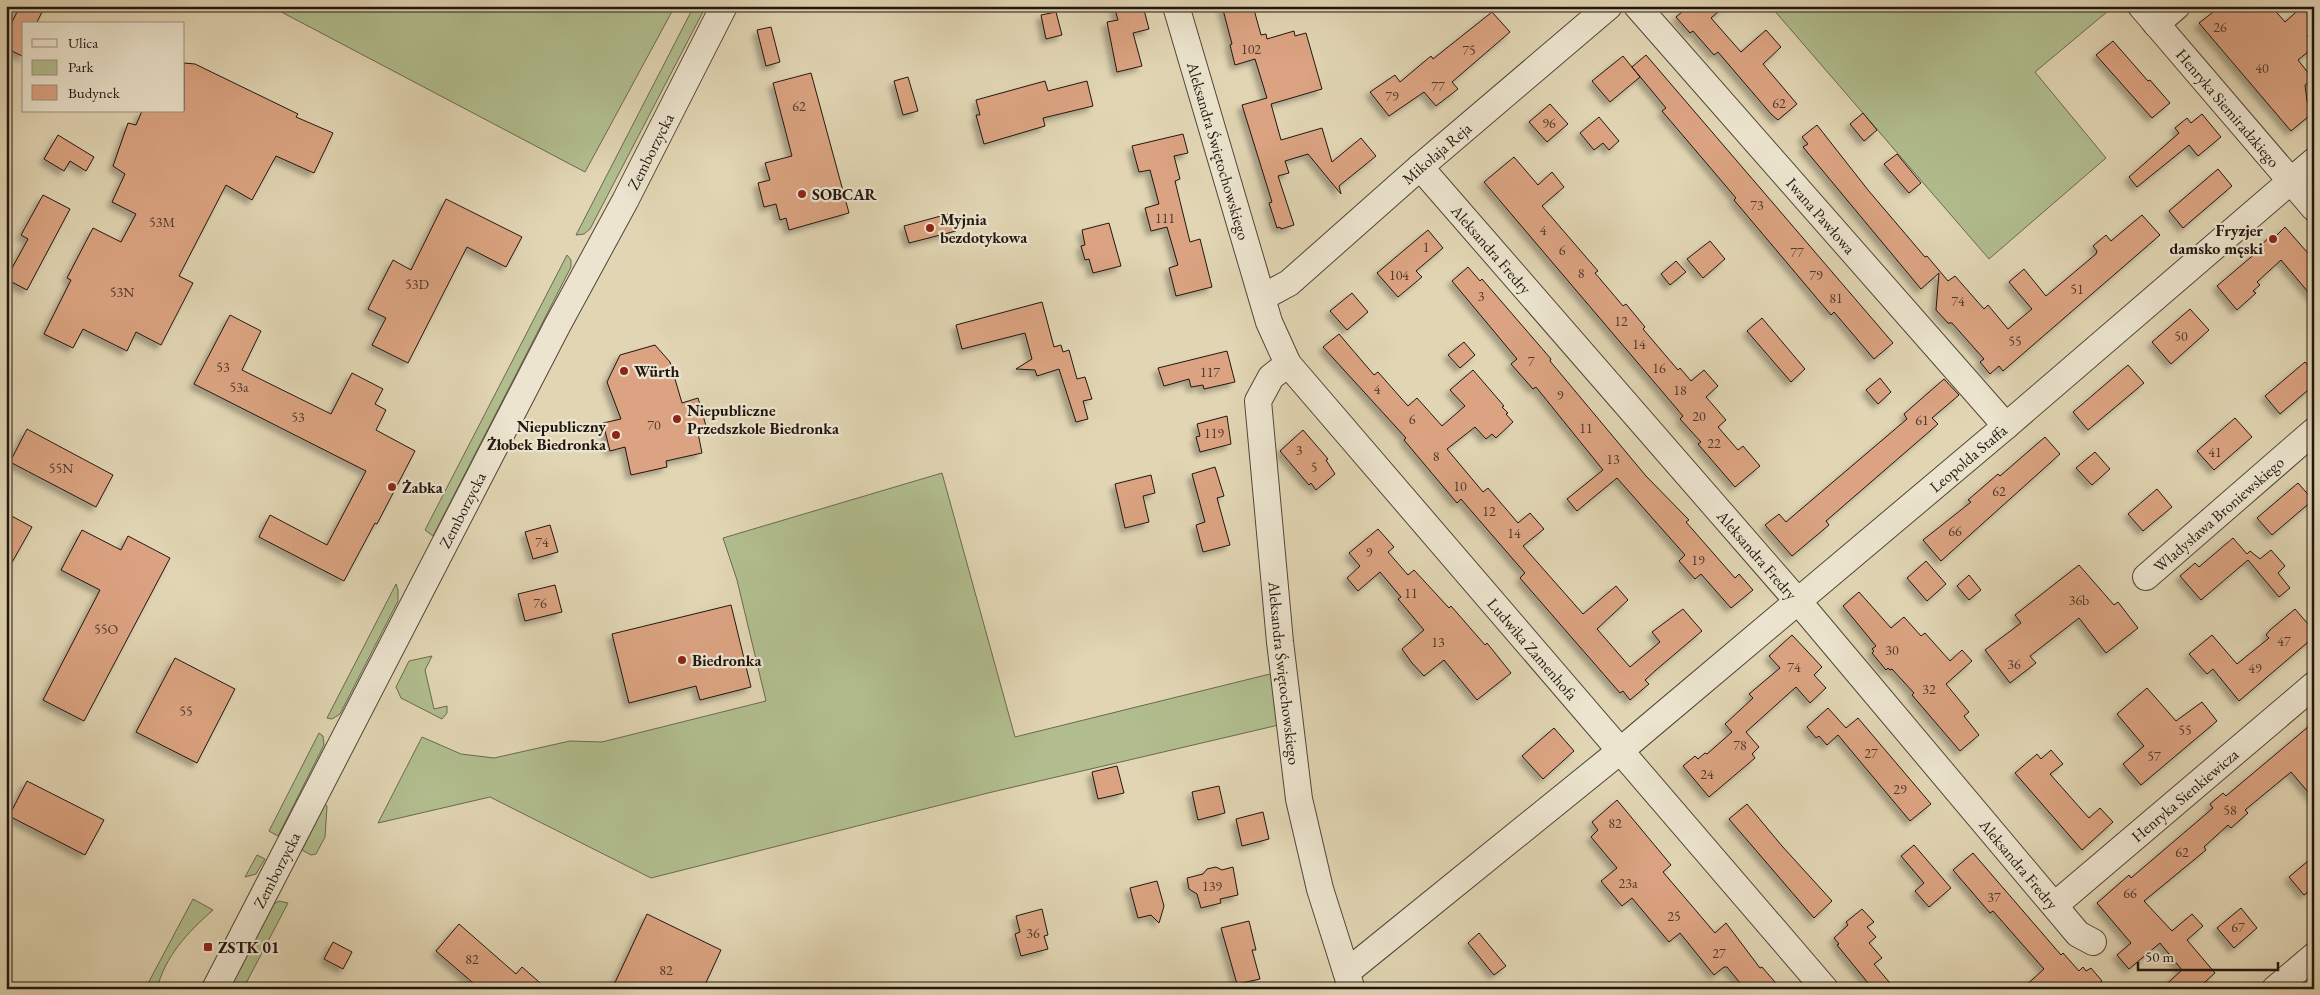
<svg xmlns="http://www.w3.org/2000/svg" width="2320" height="995" font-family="'EB Garamond',serif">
<defs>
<filter id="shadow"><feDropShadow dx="-4.5" dy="4.5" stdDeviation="2.5" flood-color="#0004"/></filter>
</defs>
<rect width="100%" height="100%" fill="#e1d5b3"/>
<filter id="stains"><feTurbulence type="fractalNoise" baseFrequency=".004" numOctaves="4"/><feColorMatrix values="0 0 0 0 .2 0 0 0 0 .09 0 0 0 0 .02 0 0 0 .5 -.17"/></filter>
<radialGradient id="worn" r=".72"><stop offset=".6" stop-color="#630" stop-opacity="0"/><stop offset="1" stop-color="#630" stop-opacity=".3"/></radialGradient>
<path fill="#b1bd8e" stroke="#696a4f" d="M270 6H675L585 172Z
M694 6H706L590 229 584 234 576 235Z
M1777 6H2114L2035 72 2106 158 1989 259 1773 9Z
M567 255 571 260V267L433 536 425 530Z
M942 473 1015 737 1274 673 1283 724 988 793 651 878 490 797 378 823 422 737 461 754 494 758 570 741 602 742 766 701 737 580 723 538Z
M396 584 398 590V601L340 714 332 719 327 718Z
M432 656 425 670 434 709 447 706V713L442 719 401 698 396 687 409 661Z
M319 733 323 736 324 745 278 836 269 831Z
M325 804 327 806 325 837 316 854 311 855 302 850Z
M257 855 265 859 256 874 245 877Z
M193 899 213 910C188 932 165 956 157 989H145Z
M279 901 288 903 243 989H229L272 905Z"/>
<path fill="#dba381" stroke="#211610" filter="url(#shadow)" d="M20 6H45L36 24H24V57L6 48V34Z
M1114 6H1143L1149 29 1133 33 1142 66 1117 72 1107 22 1118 20Z
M1222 6H1253L1261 35 1266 34 1267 39 1294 31 1295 36 1306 33 1322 89 1271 104 1281 140 1322 128 1332 162 1361 138 1376 156 1339 186 1341 194 1308 154 1285 161 1289 173 1278 176 1294 225 1281 229 1280 227 1277 228 1269 203 1272 202 1242 105 1267 98 1255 59 1235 65 1230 45 1232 44Z
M1689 6H1725L1711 18 1741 52 1766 30 1781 47 1763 64 1797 104 1778 120 1771 114 1718 52 1714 55 1693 31 1690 33 1676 17Z
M2221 6H2271L2285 22 2303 6 2314 19V30L2307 36 2314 43V47L2298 60 2313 79 2305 85 2307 101 2314 109V112L2291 131 2199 23Z
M1056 12 1062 35 1046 39 1041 15Z
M1492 12 1510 32 1452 82 1458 89 1436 106 1424 92 1389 116 1370 92 1395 75 1400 82 1431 56 1433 59Z
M771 27 780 62 766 66 757 30Z
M2113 41 2148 81 2150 80 2170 103 2152 118 2096 55Z
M1646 55 1893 343 1874 359 1834 312 1831 315 1734 200 1736 198 1725 185 1662 111 1666 108 1632 67Z
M1623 56 1640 77 1610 102 1592 81Z
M184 63 195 64 298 114 296 117 333 133 314 173 276 156 252 200 226 185 179 276 193 283 161 345 136 332 127 351 83 329 73 348 44 334 71 280 67 278 93 228 121 242 136 214 112 202 125 174 113 166 128 123 136 125 142 111H184Z
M811 73 849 213 789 230 786 218 780 220 776 204 764 207 758 183 770 180 765 163 792 156 773 83Z
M908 77 918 111 903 115 894 81Z
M1045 81 1048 91 1087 81 1093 106 1043 118 1045 126 984 144 976 115H980L976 100Z
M1550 104 1568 124 1547 142 1529 122Z
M1863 113 1877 130 1864 141 1850 124Z
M2202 114 2221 137 2198 156 2189 145 2137 187 2129 177 2179 133 2175 128 2187 118 2191 123Z
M1599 117 1619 141 1609 150 1603 143 1594 150 1580 133Z
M1817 125 1868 190 1925 257 1927 256 1948 281 1955 276 1984 309 1988 305 2008 329 2032 309 2009 282 2024 269 2046 296 2096 254 2097 251 2093 246 2106 235 2111 241 2142 215 2160 235 2003 371 1999 366 1990 374 1980 362 1984 359 1952 323H1948L1936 310 1939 273 1921 289 1803 147 1808 144 1802 137Z
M1183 134 1188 153 1174 156 1180 179 1175 181 1190 242 1200 239 1212 287 1176 296 1169 268 1178 265 1167 227 1151 231 1145 208 1159 204 1150 170 1139 172 1132 146Z
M58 135 94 157 86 171 70 161 64 171 44 159Z
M1897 154 1921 183 1909 193 1884 164Z
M1514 157 1538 185 1552 172 1564 187 1542 206 1598 271 1595 273 1623 306 1626 304 1645 327 1643 329 1678 370 1680 368 1691 381 1704 370 1718 386 1706 397 1726 420 1718 427 1738 450 1743 446 1760 466 1735 487 1698 444 1701 442 1680 419 1683 416 1484 182Z
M2218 169 2232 186 2183 228 2169 211Z
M43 195 70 209 27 290 6 279 28 239 21 235Z
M446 199 522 237 506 267 467 247 408 363 372 345 386 318 368 309 393 260 411 270Z
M952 213 956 231 909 243 904 226Z
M1109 223 1121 266 1093 273 1089 259 1085 260 1081 246 1085 245 1082 230Z
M2285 227 2314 260V299L2281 260 2257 282 2260 285 2253 291 2256 293 2237 310 2217 286 2264 246 2262 244 2273 234 2275 237Z
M1428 230 1443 248 1416 271 1422 277 1398 297 1377 273Z
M1710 241 1725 259 1703 278 1687 259Z
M1676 261 1686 272 1670 285 1661 274Z
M1468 267 1480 281 1482 279 1551 359 1550 361 1646 476 1689 520 1686 522 1735 578 1739 574 1753 590 1731 608 1701 574 1695 579 1679 561 1685 555 1617 478 1577 511 1567 499 1603 470 1536 387 1533 389 1511 364 1517 359 1452 281Z
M1352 293 1368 312 1347 330 1330 311Z
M1042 302 1054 347 1061 345 1063 352 1069 350 1077 379 1085 377 1092 399 1083 401 1088 419 1076 422 1059 369 1037 376 1035 370 1016 369 1032 359 1025 333 962 349 956 325Z
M2190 309 2209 330 2171 364 2152 342Z
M230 315 261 331 242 370 331 414 352 373 383 389 375 404 386 410 376 430 415 451 377 524 375 523 344 581 259 537 270 515 327 545 366 471 194 384Z
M1762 318 1805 369 1791 382 1747 331Z
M1339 334 1374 375 1378 372 1408 406 1417 398 1442 426 1465 406 1450 390 1473 370 1504 406 1502 407 1508 413 1506 414 1513 422 1496 438 1492 434 1486 439 1475 427 1447 449 1483 492 1488 488 1518 523 1530 513 1544 529 1523 546 1583 614 1616 586 1628 600 1597 629 1630 667 1660 642 1652 632 1683 609 1702 631 1656 670 1645 680 1649 684 1630 700 1623 691 1620 693 1520 578 1525 573 1467 506 1461 499 1457 503 1404 440 1406 438 1323 347Z
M1464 342 1475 355 1460 368 1448 355Z
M655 345 670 362 682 403 698 398 706 426 697 428 702 453 666 461 667 467 631 475 625 447 610 451 603 423 621 419 607 382 620 355Z
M1227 351 1235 382 1204 389 1203 385 1191 387 1189 379 1164 386 1158 368Z
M2305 362 2314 372V385L2280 414 2265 396Z
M2128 365 2144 383 2088 430 2073 412Z
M1880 378 1891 392 1878 404 1866 390Z
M1944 379 1959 395 1932 418 1938 424 1826 521 1829 525 1792 556 1765 525 1779 514 1786 522 1907 419 1904 414Z
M1227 416 1231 444 1200 452 1196 437 1200 436 1197 424Z
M2235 418 2252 437 2214 470 2197 451Z
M27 429 113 475 96 507 10 462Z
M1303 430 1328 459 1326 460 1335 474 1316 490 1311 483 1309 485 1280 451Z
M2045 437 2060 454 1941 561 1923 540 1971 502 1968 500 1998 474 2000 476Z
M2095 452 2110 469 2092 485 2076 468Z
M1215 467 1224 496 1217 498 1230 545 1203 552 1196 525 1205 522 1192 474Z
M1151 475 1155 493 1143 496 1149 522 1125 528 1115 484Z
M2298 483 2313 500 2272 535 2257 518Z
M2157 489 2172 507 2143 531 2128 514Z
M6 513 32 527 6 573Z
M550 525 558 552 533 559 525 532Z
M1378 529 1394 547 1388 552 1408 575 1414 570 1449 608 1451 606 1485 645 1487 643 1511 673 1477 700 1444 660 1424 676 1412 663 1402 649 1424 630 1398 599 1401 597 1380 572 1358 591 1347 578 1360 566 1349 553Z
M82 530 121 550 128 536 170 558 84 721 43 700 100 590 61 570Z
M2233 538 2247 554 2250 551 2260 559 2271 550 2285 566 2278 573 2290 588 2279 597 2248 560 2201 600 2180 576 2195 563 2199 567Z
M1926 561 1946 584 1927 601 1907 578Z
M2079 565 2114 605 2118 602 2138 628 2106 653 2079 618 2030 656 2036 663 2010 683 1985 650 2021 623 2015 615Z
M1969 575 1981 590 1969 600 1957 586Z
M555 585 562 612 525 621 518 594Z
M1859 592 1891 628 1904 617 1921 636 1925 633 1950 661 1962 650 1972 661 1946 684 1969 712 1964 716 1979 735 1960 751 1912 695 1914 693 1892 669 1890 670 1888 668 1886 670 1872 653 1874 651 1872 649 1876 646 1843 606Z
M731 605 751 687 700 700 696 686 629 703 612 634Z
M2295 609 2314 631V637L2239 701 2213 669 2207 674 2189 654 2212 635 2237 664 2269 638 2266 635 2270 630Z
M1792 635 1822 667 1814 675 1826 688 1810 703 1796 687 1746 732 1759 747 1752 754 1755 758 1709 797 1683 766 1695 756 1698 759 1705 753 1707 754 1732 732 1725 724 1753 698 1749 694 1780 668 1769 656Z
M175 658 235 689 197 763 136 732Z
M2147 688 2176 721 2202 702 2217 721 2141 785 2123 764 2144 746 2117 714Z
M1828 708 1846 728 1858 718 1931 804 1910 821 1838 735 1827 745 1819 736 1816 738 1807 727Z
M2314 722V799L2291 772 2245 810 2248 813 2231 828 2228 825 2204 847 2206 850 2144 901 2172 931 2192 914 2203 926 2187 940 2215 973 2197 989H2161L2182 970 2160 943 2129 969 2117 955 2131 943 2097 903 2129 875 2131 878 2213 808 2210 804 2223 793 2226 796Z
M1554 728 1574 751 1543 779 1522 756Z
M2051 750 2063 764 2050 774 2089 818 2100 808 2113 822 2082 850 2015 773 2037 754 2041 759Z
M1117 766 1124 793 1098 799 1092 772Z
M27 781 104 820 85 855 9 816Z
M1219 786 1225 813 1198 820 1192 792Z
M1617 800 1671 865 1663 872 1715 933 1726 923 1760 968 1762 967 1781 989H1745L1727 967H1724L1714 975 1680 933 1669 942 1632 898 1622 906 1601 881 1617 868 1591 837 1598 830 1592 822Z
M1747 804 1782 846 1832 901 1814 918 1729 819Z
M1263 812 1269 839 1242 846 1236 819Z
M1914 845 1951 888 1929 907 1915 891 1924 883 1901 856Z
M1973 853 2061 955 2063 953 2079 971 2083 967 2086 971 2091 968 2102 981 2093 989H2022L2044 969 1993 911 1990 913 1953 870Z
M2314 856V887L2304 895 2289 877Z
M1216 867 1222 870 1233 867 1238 895 1220 899 1221 903 1201 908 1197 894 1189 889 1187 878 1203 874 1207 869Z
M1157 881 1164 906 1159 923 1151 915 1138 918 1130 888Z
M2241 908 2257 928 2234 948 2217 928Z
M1042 909 1048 935 1044 936 1048 949 1021 956 1015 934 1020 932 1016 916Z
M1862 909 1874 922 1867 927 1876 937 1869 943 1882 958 1874 964 1895 989H1873L1837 945 1839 944 1834 938 1848 925 1846 922Z
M647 914 721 950 703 989H612Z
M1249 921 1256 950H1252L1260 979 1237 984 1221 928Z
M459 924 516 974 522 967 547 989H480L436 951Z
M1479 933 1506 966 1494 975 1468 943Z
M333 942 352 952 343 969 324 959Z"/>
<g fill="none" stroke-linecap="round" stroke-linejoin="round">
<defs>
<g id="minor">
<path id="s1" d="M1176 6 1269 322 1288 364 1825 989"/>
<path id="s2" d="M1637 6 2006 426"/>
<path id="s3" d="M2141 6 2314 208"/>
<path d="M2156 24 2177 6"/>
<path id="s4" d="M1420 167 1808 613 2078 934 2093 942"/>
<path id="s5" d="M1263 297 1289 283 1420 167 1609 6"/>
<path id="s6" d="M1288 364 1271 377 1258 401 1280 642 1299 799 1320 889 1351 987"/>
<path id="s7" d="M2146 577 2314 431"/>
<path id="s8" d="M2055 905 2314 685"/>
<path id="s9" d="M1347 972 1620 751 2006 426 2314 161"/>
<path id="s10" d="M215 989 557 326 625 201 724 6"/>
<path d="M2275 989 2314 956"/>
</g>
</defs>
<use href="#minor" stroke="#514639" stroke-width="28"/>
<use href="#minor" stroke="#ece4ce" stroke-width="26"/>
</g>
<g fill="#8f2418" stroke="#ece4ce" stroke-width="2">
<circle cx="802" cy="194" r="5"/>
<circle cx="930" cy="228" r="5"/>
<circle cx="2273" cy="239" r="5"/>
<circle cx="624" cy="371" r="5"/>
<circle cx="677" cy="419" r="5"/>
<circle cx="616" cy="435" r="5"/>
<circle cx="392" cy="487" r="5"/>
<circle cx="682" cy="660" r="5"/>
<rect x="203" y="942" width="10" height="10" rx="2.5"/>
</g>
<g text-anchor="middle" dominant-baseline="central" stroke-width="4.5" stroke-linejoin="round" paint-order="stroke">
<g font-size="14" fill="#50392c">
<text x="2220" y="27">26</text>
<text x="1251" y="49">102</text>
<text x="1469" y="50">75</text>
<text x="2262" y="68">40</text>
<text x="1438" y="86">77</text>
<text x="1392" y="96">79</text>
<text x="1779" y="103">62</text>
<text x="799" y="106">62</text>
<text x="1549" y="123">96</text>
<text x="1757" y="205">73</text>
<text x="1165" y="218">111</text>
<text x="162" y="222">53M</text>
<text x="1543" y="230">4</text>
<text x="1426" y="247">1</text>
<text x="1562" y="250">6</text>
<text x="1797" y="252">77</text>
<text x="1581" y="273">8</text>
<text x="1399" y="275">104</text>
<text x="1816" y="275">79</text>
<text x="417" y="284">53D</text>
<text x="2077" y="289">51</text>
<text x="122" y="292">53N</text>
<text x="1481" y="296">3</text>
<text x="1836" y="298">81</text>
<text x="1958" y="301">74</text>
<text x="1621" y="321">12</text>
<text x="2181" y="336">50</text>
<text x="2015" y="341">55</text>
<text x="1639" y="344">14</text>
<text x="1531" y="361">7</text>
<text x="223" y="367">53</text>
<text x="1659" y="368">16</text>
<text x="1210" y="372">117</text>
<text x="239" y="387">53a</text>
<text x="1377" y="389">4</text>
<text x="1680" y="390">18</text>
<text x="1560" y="395">9</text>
<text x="1699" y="416">20</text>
<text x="298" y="417">53</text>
<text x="1412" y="419">6</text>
<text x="1922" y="420">61</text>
<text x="654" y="425">70</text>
<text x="1586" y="428">11</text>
<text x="1214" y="433">119</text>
<text x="1714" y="443">22</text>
<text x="1299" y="450">3</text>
<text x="2215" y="452">41</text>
<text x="1436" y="456">8</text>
<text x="1613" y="459">13</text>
<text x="1314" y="467">5</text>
<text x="61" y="468">55N</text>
<text x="1460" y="486">10</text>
<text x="1999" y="491">62</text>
<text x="1489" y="511">12</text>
<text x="1955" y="531">66</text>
<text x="1514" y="533">14</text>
<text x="542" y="542">74</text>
<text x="1369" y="552">9</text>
<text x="1698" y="560">19</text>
<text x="1411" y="593">11</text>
<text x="2079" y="600">36b</text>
<text x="540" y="603">76</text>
<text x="106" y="629">55O</text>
<text x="2284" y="641">47</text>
<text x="1438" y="642">13</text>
<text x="1892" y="650">30</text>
<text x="2014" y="664">36</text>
<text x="1794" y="667">74</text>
<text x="2255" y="668">49</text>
<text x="1929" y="689">32</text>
<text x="186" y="711">55</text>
<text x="2185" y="730">55</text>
<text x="1740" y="745">78</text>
<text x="1871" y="753">27</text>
<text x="2154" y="756">57</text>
<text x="1707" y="774">24</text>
<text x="1900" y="789">29</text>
<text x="2230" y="810">58</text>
<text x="1615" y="823">82</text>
<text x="2182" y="852">62</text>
<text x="1628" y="883">23a</text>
<text x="1212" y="886">139</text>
<text x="2130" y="893">66</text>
<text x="1994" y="897">37</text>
<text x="1674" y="916">25</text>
<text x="2238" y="927">67</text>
<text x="1033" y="933">36</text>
<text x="1719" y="953">27</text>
<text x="472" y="959">82</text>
<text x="666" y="970">82</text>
</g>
<g font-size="16" fill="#211610" stroke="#ece4ce">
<text stroke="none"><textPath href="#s3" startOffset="134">Henryka Siemiradzkiego</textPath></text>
<text stroke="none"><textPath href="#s1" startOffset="151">Aleksandra Świętochowskiego</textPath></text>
<text stroke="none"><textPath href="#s10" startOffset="944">Zemborzycka</textPath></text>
<text stroke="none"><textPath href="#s5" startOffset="226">Mikołaja Reja</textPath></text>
<text stroke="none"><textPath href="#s2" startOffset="279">Iwana Pawłowa</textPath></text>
<text stroke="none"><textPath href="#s4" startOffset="109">Aleksandra Fredry</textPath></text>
<text stroke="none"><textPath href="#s9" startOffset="806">Leopolda Staffa</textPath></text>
<text stroke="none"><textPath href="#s10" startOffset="539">Zemborzycka</textPath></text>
<text stroke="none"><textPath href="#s7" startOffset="96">Władysława Broniewskiego</textPath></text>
<text stroke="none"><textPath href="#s4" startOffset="514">Aleksandra Fredry</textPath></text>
<text stroke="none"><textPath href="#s1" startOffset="751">Ludwika Zamenhofa</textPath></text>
<text stroke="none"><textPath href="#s6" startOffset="322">Aleksandra Świętochowskiego</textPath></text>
<text stroke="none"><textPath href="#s8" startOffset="170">Henryka Sienkiewicza</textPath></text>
<text stroke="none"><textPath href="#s4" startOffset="919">Aleksandra Fredry</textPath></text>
<text stroke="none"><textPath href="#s10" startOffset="134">Zemborzycka</textPath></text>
</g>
<g font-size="16" font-weight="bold" fill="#211610" stroke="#ece4ce" text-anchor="start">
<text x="812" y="194">SOBCAR</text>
<text x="940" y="219">Myjnia<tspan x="940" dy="18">bezdotykowa</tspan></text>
<text x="2263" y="230" text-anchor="end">Fryzjer<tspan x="2263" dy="18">damsko męski</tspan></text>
<text x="634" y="371">Würth</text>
<text x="687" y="410">Niepubliczne<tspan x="687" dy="18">Przedszkole Biedronka</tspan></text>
<text x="606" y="426" text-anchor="end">Niepubliczny<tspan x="606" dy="18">Żłobek Biedronka</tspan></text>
<text x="402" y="487">Żabka</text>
<text x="692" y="660">Biedronka</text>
<text x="218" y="947">ZSTK 01</text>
</g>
</g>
<rect width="2320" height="995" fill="none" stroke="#e1d5b3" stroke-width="25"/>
<rect x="8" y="8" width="2305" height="980" fill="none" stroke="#211610" stroke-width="2.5"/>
<rect x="12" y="12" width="2295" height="970" fill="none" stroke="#211610"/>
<rect x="22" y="22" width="162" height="90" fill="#ece4ce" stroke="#9b9282"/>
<rect x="32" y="39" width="25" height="8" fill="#ece4ce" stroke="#9b9282"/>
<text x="68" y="48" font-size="15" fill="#211610">Ulica</text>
<rect x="32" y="60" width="25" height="15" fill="#b1bd8e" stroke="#9b9282"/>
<text x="68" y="72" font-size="15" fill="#211610">Park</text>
<rect x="32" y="85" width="25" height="15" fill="#dba381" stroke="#9b9282"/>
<text x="68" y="98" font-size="15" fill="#211610">Budynek</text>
<path d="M2138 962v8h140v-8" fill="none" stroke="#211610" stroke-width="2.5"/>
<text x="2145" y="962" font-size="15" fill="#211610" stroke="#ece4ce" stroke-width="4" paint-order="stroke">50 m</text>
<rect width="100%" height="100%" filter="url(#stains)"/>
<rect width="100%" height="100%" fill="url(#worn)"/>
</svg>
